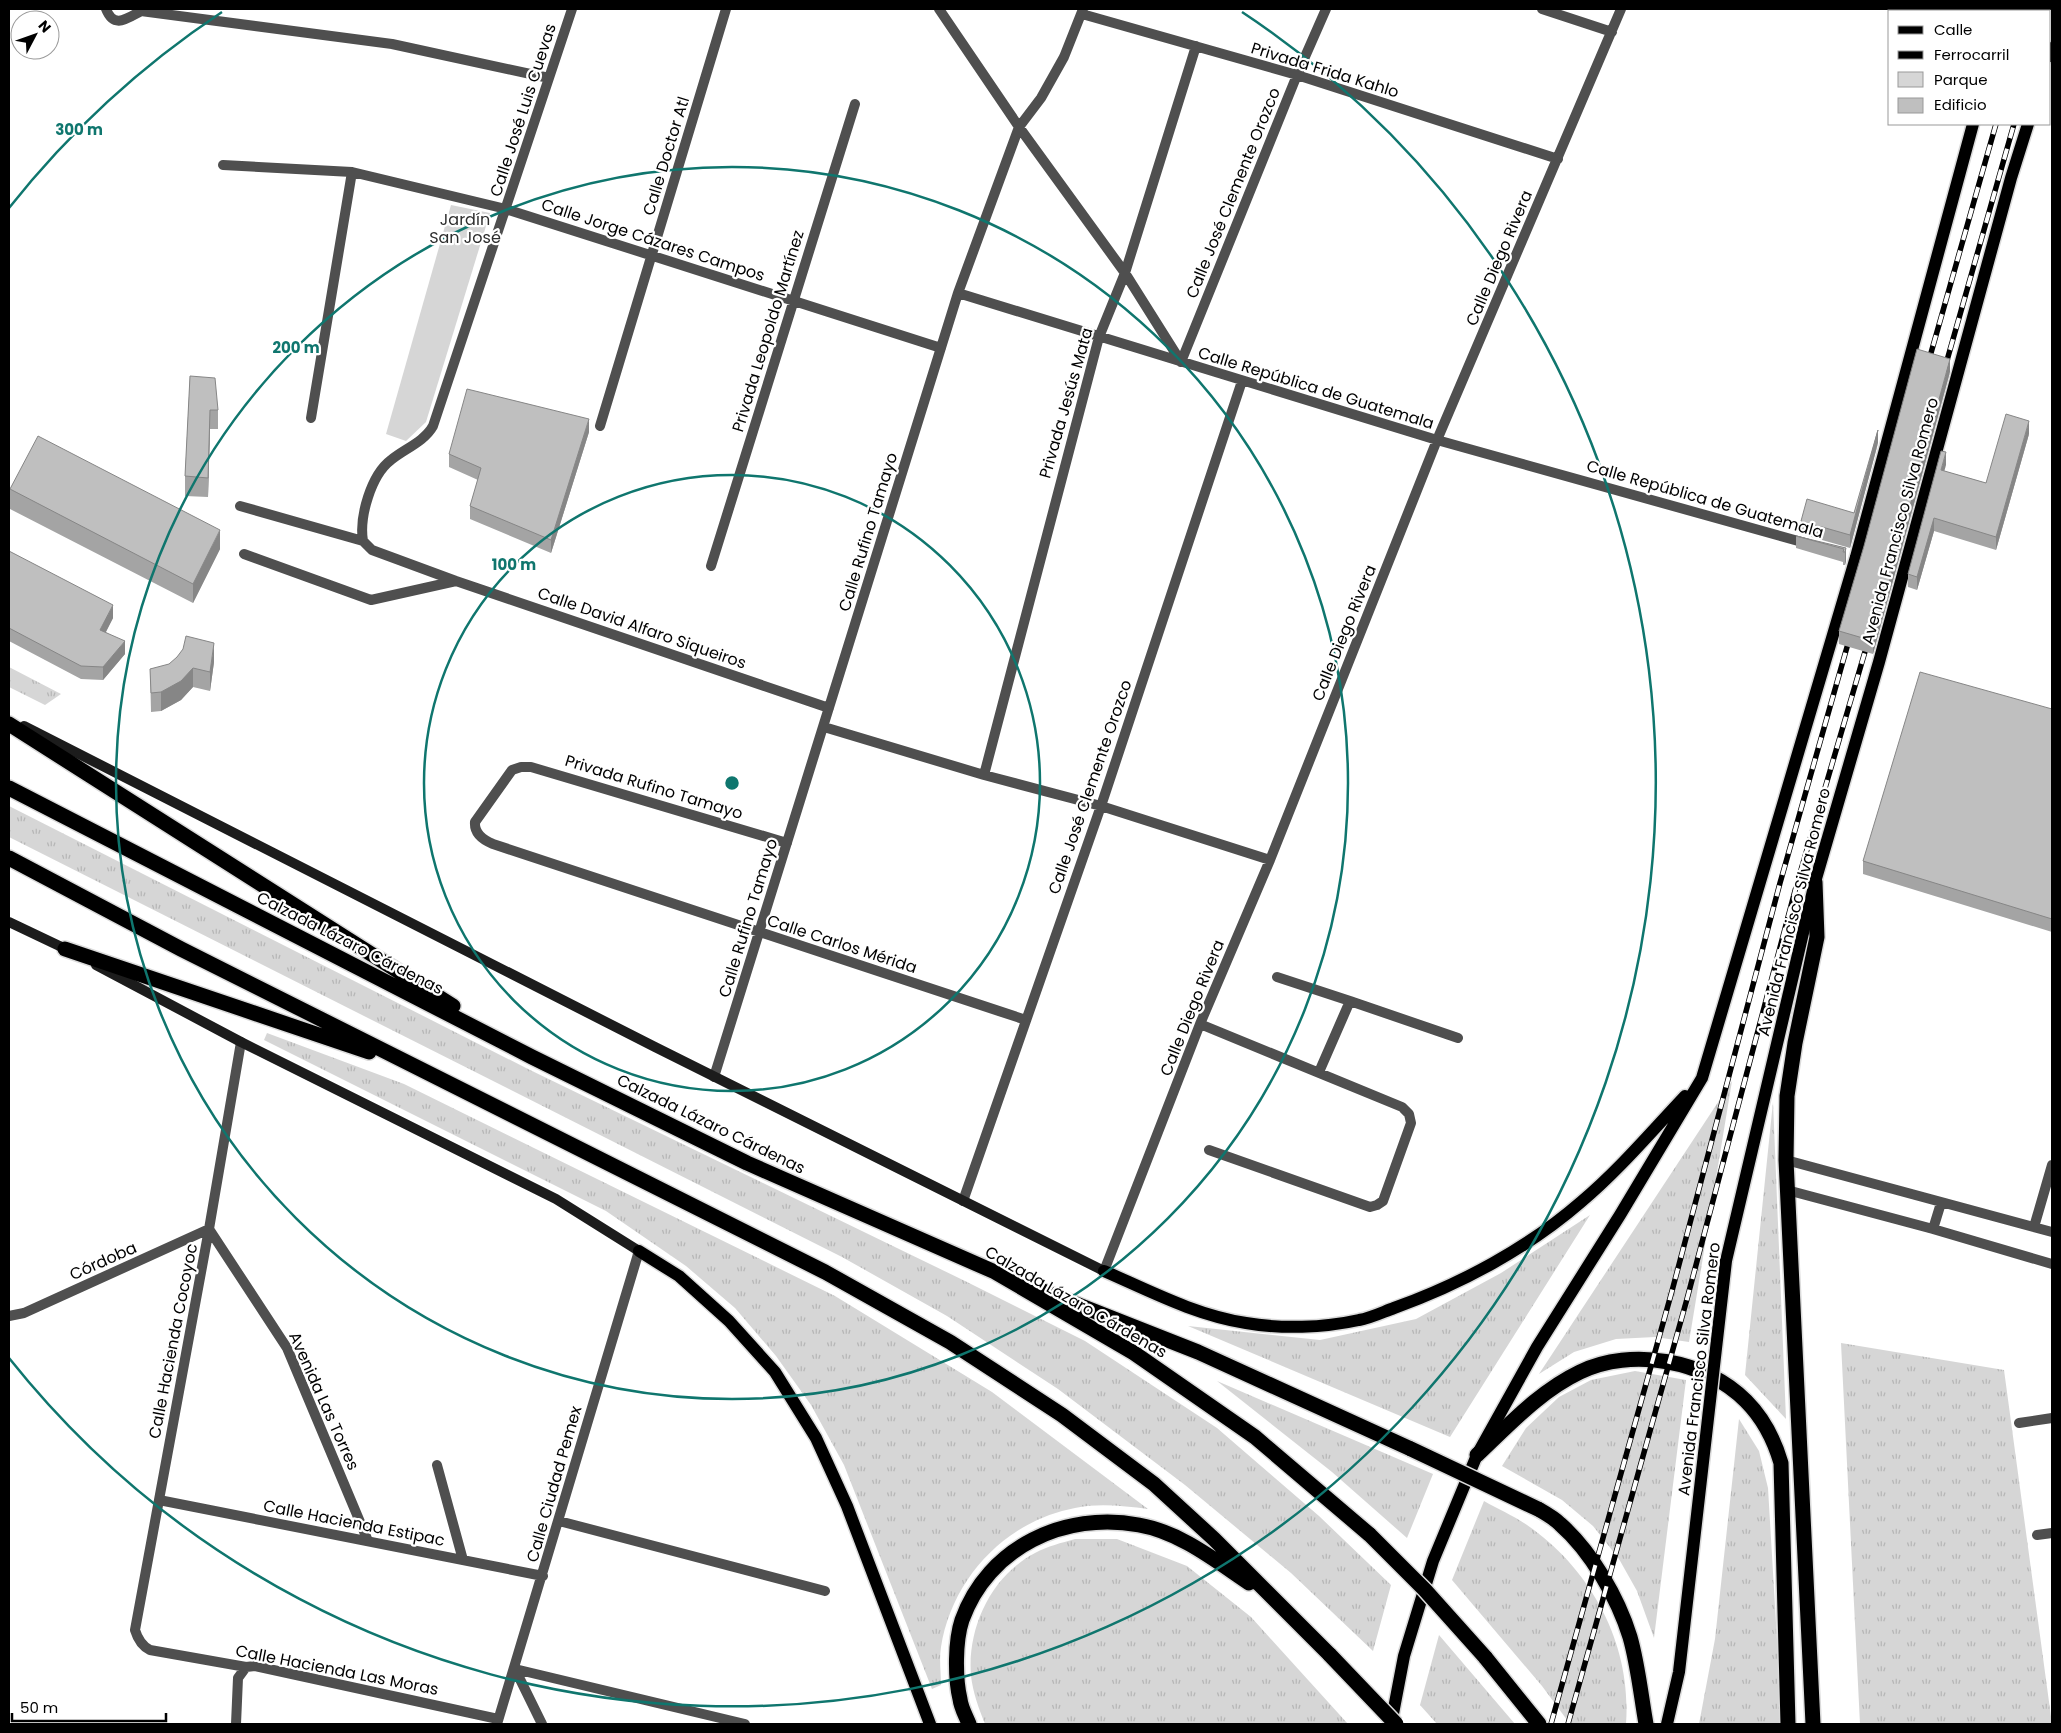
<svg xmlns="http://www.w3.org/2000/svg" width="2061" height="1733" font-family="Poppins,sans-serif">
<defs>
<pattern id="grass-tufts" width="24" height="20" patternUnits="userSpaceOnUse" patternTransform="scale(1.25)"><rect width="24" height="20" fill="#d6d6d6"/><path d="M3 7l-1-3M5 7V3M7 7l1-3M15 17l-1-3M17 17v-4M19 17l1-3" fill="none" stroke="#b6b6b6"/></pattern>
</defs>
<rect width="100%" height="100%" fill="#fff"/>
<path fill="url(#grass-tufts)" d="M9 667 61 694 45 705 9 687Z
M9 806 528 1069 965 1281 1085 1341 1217 1428 1319 1516 1391 1585 1373 1651 1291 1573 1185 1485 1058 1389 947 1316 842 1257 9 837Z
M267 1033 404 1084 835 1296 992 1392 1148 1509C1124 1506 1099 1503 1075 1508 1006 1521 952 1578 941 1647 939 1659 941 1673 941 1685L932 1689 844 1465 811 1405 776 1356 735 1308 686 1266 606 1211 264 1040Z
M1732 1081 1689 1342 1655 1337 1616 1339 1574 1352 1539 1374Z
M1773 1102 1786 1419 1745 1375Z
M1590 1215 1450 1437 1188 1326 1320 1340 1416 1319 1501 1273Z
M1841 1343 2004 1370 2052 1724H1860Z
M1635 1371 1686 1380 1654 1638 1637 1591 1619 1559 1593 1526 1562 1500 1502 1466 1526 1428 1559 1397 1591 1380Z
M1217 1381 1433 1474 1407 1538 1332 1472Z
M1739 1419 1759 1451 1768 1488 1782 1724H1699L1715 1639Z
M1484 1501C1498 1509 1514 1516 1527 1525 1592 1570 1632 1645 1626 1724H1570L1542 1686 1452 1580Z
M1075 1539H1117L1187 1566 1251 1617 1348 1724H985C979 1709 973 1693 971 1676 967 1628 991 1576 1035 1553 1048 1546 1061 1543 1075 1539Z
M1439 1635 1515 1724H1437L1420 1705Z"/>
<path fill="#d6d6d6" d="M451 205 490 213 426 422 406 441 386 434Z"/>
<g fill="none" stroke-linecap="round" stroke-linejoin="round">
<defs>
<path id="primary" d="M2005 11 2006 9
M2050 56 2052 48
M639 1251 679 1276 729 1321 775 1372 816 1438 847 1506 930 1724
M1726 1261 1815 882 1879 662 2011 178 2028 124
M1104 1271C1150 1291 1195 1315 1246 1323 1281 1329 1323 1328 1359 1320 1371 1318 1383 1312 1394 1308 1461 1284 1528 1248 1581 1202 1619 1170 1651 1132 1685 1096
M1391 1724 1404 1656 1433 1561 1477 1455 1537 1347 1620 1215 1702 1078 1856 557 1973 124"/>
<path id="highway" d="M9 724 453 1006
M9 788 532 1057 747 1163 995 1272 1134 1353 1255 1437 1370 1535
M9 858 181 949 825 1272 950 1342 1062 1415 1154 1484 1214 1539 1330 1655
M65 949 369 1052
M1043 1291 1198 1352 1411 1449
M1477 1455C1509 1425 1540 1391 1580 1372 1631 1347 1706 1360 1746 1401 1763 1418 1774 1439 1781 1463L1788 1724
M1538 1509C1545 1513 1554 1518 1560 1524 1591 1551 1618 1598 1630 1637 1638 1665 1641 1696 1646 1724
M1485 1657 1539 1724
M969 1724C966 1716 961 1708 960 1699 955 1678 955 1641 962 1620 988 1547 1065 1511 1139 1525 1180 1532 1216 1561 1249 1583
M1813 1724 1786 1160 1787 1096 1795 1043 1817 937 1815 882"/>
</defs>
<use href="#primary" stroke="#dbdbdb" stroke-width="15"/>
<use href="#highway" stroke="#dbdbdb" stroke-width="18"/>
<path stroke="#4f4f4f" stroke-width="10" d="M106 9C114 29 126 19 141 11
M939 9 1019 127 1125 273 1181 362
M1542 9 1612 32
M141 11 392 44 549 78
M1082 14 1297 75 1558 159
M223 165 352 172 506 209 941 348
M958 293 1437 440 1809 544
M1181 362 1297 75 1326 9
M311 418 352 172
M600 426 726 9
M240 506 363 541 372 550 456 581 829 708
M363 541C359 517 371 475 391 460 404 449 424 442 433 426L572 9
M244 554 371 600 456 581
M711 566 855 104
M824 727 984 775 1101 806 1270 860
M984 775 1099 337 1125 273 1196 46
M787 843 531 767H521L512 770 475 822C474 834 483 840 493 844L1026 1020
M1277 977 1350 1001
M1200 1024 1402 1107 1409 1114 1411 1123 1383 1201 1377 1205 1370 1207 1209 1150
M241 1042 209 1229 135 1630C138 1640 142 1646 150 1650L246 1667 255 1666 498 1719
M1319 1072 1350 1001 1458 1038
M714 1077 958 293 1019 127 1041 98 1064 57 1083 9
M1786 1160 2052 1232
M1787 1190 1933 1229 2052 1264
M963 1201 1101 806 1242 381
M2034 1227 2052 1165
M1933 1229 1941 1203
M1104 1271 1200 1024 1270 860 1437 440 1621 9
M9 1316 24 1313 209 1229 287 1348 368 1541
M2019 1423 2052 1418
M437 1465 463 1560
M159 1500 543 1576
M559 1521 825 1591
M2037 1535 2052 1533
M515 1669 745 1724
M515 1669 542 1724
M236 1724 238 1678 246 1667
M497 1724 639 1251"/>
<path stroke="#1c1c1c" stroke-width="10" d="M24 726 655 1047 1104 1271
M9 922 70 951
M96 965 241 1042 556 1199 639 1251"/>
<use href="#primary" stroke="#000" stroke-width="12"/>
<use href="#highway" stroke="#000" stroke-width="15"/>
<defs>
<path id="rail" d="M2028 11 2029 9
M2046 11V9
M1927 367 1996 124
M1944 371 2014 124
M1551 1724 1672 1291 1780 883 1851 633
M1568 1724 1687 1299 1796 887 1869 638"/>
</defs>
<use href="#rail" stroke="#000" stroke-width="5.5"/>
<use href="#rail" stroke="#fff" stroke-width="4" stroke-dasharray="11" stroke-linecap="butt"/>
<defs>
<path id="primary-bridge" d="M1667 1724 1679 1672 1726 1261"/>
<path id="highway-bridge" d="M1411 1449 1538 1509
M1370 1535 1425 1590 1485 1657
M1330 1655 1396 1724"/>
</defs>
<use href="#primary-bridge" stroke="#dbdbdb" stroke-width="15" stroke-linecap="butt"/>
<use href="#highway-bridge" stroke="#dbdbdb" stroke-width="18" stroke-linecap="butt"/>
<use href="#primary-bridge" stroke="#000" stroke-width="12"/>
<use href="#highway-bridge" stroke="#000" stroke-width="15"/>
</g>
<path fill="#a4a4a4" d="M1950 372 1873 654 1839 644V631Z
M190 376 218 410V429H210L208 497 185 496V476Z
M589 432 551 553 470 519V506L478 480 449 467V454Z
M2029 434 1996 550 1934 531 1917 590 1908 587V574L1946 465 1944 471 1986 483Z
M1878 443 1850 548 1801 534V521L1854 513Z
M10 489 220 549 193 603 10 509Z
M1796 536 1846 548V561L1845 565H1843V562L1796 548Z
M9 551 113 618 106 632 125 654 103 680 81 679 9 641Z
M214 662 210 691 193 687 181 700 161 711 151 712 150 669Z
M2052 709V932L1863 874V861Z"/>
<path fill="#868686" d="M1950 359V372L1873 654V641Z
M210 410V429L208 497V478Z
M589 419V432L551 553V540Z
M2029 421V434L1996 550V537Z
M1878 430V443L1850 548V535Z
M1946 452V465L1941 483V470Z
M1934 518V531L1917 590V577Z
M220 530V549L193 603V584Z
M1846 548V561L1845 565V552Z
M113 605V618L100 643V630Z
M125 641V654L103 680V667Z
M214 643V662L210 691V672Z
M193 668V687L181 700 161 711V692Z"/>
<path fill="#bfbfbf" stroke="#868686" d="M1917 349 1950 359 1873 641 1839 631 1864 546Z
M190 376 215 378 218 410H210L208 478 185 476Z
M467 389 589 419 551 540 470 506 481 468 449 454Z
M2006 414 2029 421 1996 537 1934 518 1917 577 1908 574 1941 451 1946 452 1941 470 1986 483Z
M1878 430 1850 535 1801 521 1807 499 1854 513Z
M38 436 220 530 193 584 10 489Z
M1796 536 1846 548 1845 552H1843L1844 549Z
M9 551 113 605 100 630 125 641 103 667 81 666 9 628Z
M186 636 214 643 210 672 193 668 181 681 161 692 151 693 150 669 169 664 177 657 183 649Z
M1920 672 2052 709V919L1863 861Z"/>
<g fill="none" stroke="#0f766e" stroke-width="2.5">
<circle cx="732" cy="783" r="308"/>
<circle cx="732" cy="783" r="616"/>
<path d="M9 208A924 924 0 0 1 222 12M1242 12A924 924 0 1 1 9 1358"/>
</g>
<g text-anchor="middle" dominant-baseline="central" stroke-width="4.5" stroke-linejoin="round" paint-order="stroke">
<g font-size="16" fill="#000" stroke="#fff">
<text transform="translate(1325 70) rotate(17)">Privada Frida Kahlo</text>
<text transform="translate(523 110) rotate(-72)">Calle José Luis Cuevas</text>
<text transform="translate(666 156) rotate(-73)">Calle Doctor Atl</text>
<text transform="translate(1233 193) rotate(-68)">Calle José Clemente Orozco</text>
<text transform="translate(653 240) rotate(18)">Calle Jorge Cázares Campos</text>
<text transform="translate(1499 258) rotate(-67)">Calle Diego Rivera</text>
<text transform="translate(768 331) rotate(-73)">Privada Leopoldo Martínez</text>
<text transform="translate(1316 388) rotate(17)">Calle República de Guatemala</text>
<text transform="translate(1066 403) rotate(-74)">Privada Jesús Mata</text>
<text transform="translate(1705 499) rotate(16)">Calle República de Guatemala</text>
<text transform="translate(1900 521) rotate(-75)">Avenida Francisco Silva Romero</text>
<text transform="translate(868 532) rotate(-73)">Calle Rufino Tamayo</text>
<text transform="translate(642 628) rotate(19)">Calle David Alfaro Siqueiros</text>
<text transform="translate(1344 633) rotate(-68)">Calle Diego Rivera</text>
<text transform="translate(654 787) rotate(17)">Privada Rufino Tamayo</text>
<text transform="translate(1090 787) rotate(-71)">Calle José Clemente Orozco</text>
<text transform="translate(1794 912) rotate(-76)">Avenida Francisco Silva Romero</text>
<text transform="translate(748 918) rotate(-73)">Calle Rufino Tamayo</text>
<text transform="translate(350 943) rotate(27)">Calzada Lázaro Cárdenas</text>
<text transform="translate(842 944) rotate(18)">Calle Carlos Mérida</text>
<text transform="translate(1192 1008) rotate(-68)">Calle Diego Rivera</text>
<text transform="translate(711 1124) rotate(26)">Calzada Lázaro Cárdenas</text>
<text transform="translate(103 1261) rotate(-24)">Córdoba</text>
<text transform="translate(1076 1302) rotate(30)">Calzada Lázaro Cárdenas</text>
<text transform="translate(173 1341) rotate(-79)">Calle Hacienda Cocoyoc</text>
<text transform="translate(1699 1369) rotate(-83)">Avenida Francisco Silva Romero</text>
<text transform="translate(324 1401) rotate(66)">Avenida Las Torres</text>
<text transform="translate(554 1484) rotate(-74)">Calle Ciudad Pemex</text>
<text transform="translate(354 1523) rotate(11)">Calle Hacienda Estipac</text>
<text transform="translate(337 1670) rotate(11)">Calle Hacienda Las Moras</text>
</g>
<g font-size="16" fill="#2d2d2d" stroke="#fff">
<text x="465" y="219">Jardín<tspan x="465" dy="18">San José</tspan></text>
</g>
</g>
<circle cx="732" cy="783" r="8" fill="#0f766e" stroke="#fff" stroke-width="2.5"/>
<g font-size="15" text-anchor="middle" font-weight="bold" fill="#0f766e" stroke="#fff" stroke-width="4.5" stroke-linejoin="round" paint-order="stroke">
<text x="79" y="135">300 m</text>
<text x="296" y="353">200 m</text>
<text x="514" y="570">100 m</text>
</g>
<rect width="2061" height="1733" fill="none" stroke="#000000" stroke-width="20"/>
<rect x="1888" y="10" width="162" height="115" fill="#ffffff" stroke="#999999"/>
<rect x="1898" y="26" width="25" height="8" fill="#000000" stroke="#999999"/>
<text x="1934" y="35" font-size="15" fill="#000000">Calle</text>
<rect x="1898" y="51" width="25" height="8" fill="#000000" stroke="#999999"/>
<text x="1934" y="60" font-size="15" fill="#000000">Ferrocarril</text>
<rect x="1898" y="72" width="25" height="15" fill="#d6d6d6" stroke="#999999"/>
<text x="1934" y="85" font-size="15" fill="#000000">Parque</text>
<rect x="1898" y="98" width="25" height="15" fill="#bfbfbf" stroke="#999999"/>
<text x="1934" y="110" font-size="15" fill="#000000">Edificio</text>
<g transform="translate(35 35) rotate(49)"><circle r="24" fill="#ffffff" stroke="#999999"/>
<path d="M0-4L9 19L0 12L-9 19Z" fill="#000000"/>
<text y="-8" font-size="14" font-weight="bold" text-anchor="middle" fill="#000000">N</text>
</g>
<path d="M12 1713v8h154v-8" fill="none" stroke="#000000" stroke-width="2.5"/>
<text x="20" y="1713" font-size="15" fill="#000000" stroke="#ffffff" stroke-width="4" paint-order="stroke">50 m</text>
</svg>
